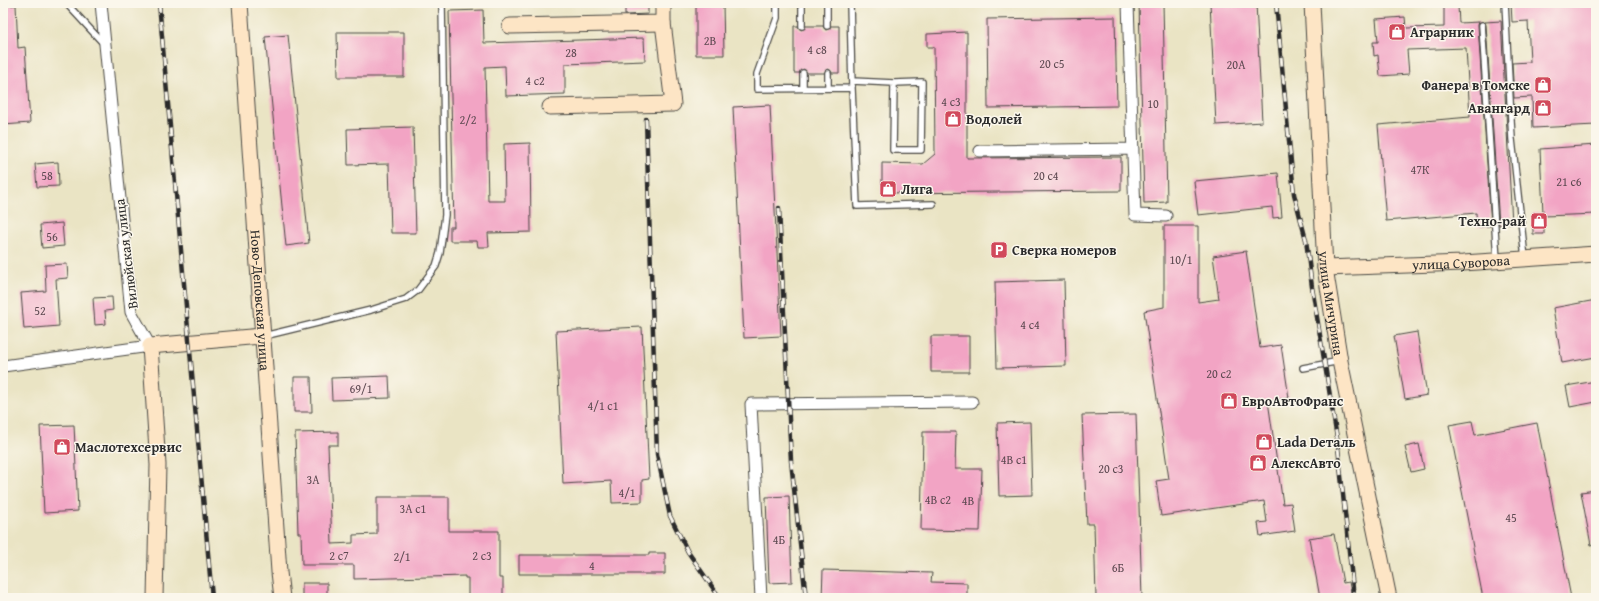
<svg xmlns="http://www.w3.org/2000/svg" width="1599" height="601" font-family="'Gentium Book Plus',serif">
<rect width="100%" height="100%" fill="#fbf7ec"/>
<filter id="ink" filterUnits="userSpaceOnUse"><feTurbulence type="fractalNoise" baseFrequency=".025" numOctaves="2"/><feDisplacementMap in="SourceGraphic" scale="8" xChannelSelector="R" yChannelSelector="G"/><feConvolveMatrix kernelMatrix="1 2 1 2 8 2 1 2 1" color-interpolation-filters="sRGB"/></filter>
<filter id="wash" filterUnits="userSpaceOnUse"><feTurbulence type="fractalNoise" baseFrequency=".012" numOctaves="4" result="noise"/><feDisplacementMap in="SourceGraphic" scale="16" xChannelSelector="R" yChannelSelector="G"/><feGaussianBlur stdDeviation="0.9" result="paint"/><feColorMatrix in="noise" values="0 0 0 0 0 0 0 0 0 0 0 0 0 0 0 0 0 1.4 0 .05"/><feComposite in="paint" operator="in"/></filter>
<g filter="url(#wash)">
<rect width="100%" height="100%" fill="#eae4c4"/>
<g id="blocks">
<path fill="#f2a4c4" d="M625 3H648V14L625 15Z
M696 3H723L724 55H696Z
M1139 3H1163L1167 202 1144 203Z
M1210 3H1256L1262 122 1216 125Z
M1511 3H1596V125L1533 128 1532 97 1514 98 1512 63 1530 62 1528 21 1512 22Z
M16 5 18 48 25 47 30 123 3 125V6Z
M1458 6 1459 23 1479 22 1478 25 1491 225 1490 226 1477 227 1476 213 1386 221 1378 125 1470 117 1466 48 1407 50 1409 74 1380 76 1378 55 1374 56 1373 42H1378L1376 19 1405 17 1406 28 1444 27V7Z
M483 10 484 43 644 38 645 61 565 64V94L506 96 505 66 485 67 488 201H505L504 144 530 143 531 232 488 233 489 247H478L477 241H450V227H454L449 11Z
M1115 17 1117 106 988 108 987 19Z
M1501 21 1512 224 1499 225 1486 25 1485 22Z
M794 26H798L800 29 802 30 806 26H823L825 29 827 30 831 26H839V73H832L830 70 828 69 824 73H807L805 70 803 69 799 73H794Z
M337 32H404V77H338Z
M967 32V158L1121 157V191L882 193V163L923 164 935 154 934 47H927V34Z
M288 35 309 243 286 246 265 37Z
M770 105 781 336 744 338 733 107Z
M413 127 416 233H391L389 164 348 165 347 129Z
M1596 145V214L1544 216V234H1533V213H1543L1540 149Z
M58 162 59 186 37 187 35 164Z
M1278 173 1282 217 1273 218 1272 207 1198 215 1194 181Z
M62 223 64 246 42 248 40 225Z
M1164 226H1198V302L1219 299 1213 256 1246 251 1260 348 1281 345 1289 398 1268 401 1283 504 1291 503 1295 531 1260 536 1258 523 1267 522 1264 501 1161 516 1156 481 1169 479 1144 311 1164 307Z
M67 264 68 278 56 279 59 326 24 329 21 293 46 291 45 265Z
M1064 280 1066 366 997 368 995 282Z
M112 297 113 310 105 311 106 324 95 325 93 298Z
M1596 300V357L1562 363 1553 308Z
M642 327 649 479 642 480V502L612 503 611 481 563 484 556 331Z
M1417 332 1427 395 1405 399 1394 336Z
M931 336H969V372H931Z
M389 376 390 398 332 400 331 378Z
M294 377H311L312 412H294Z
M1596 381V402L1570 407 1566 386Z
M1136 414 1142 598H1096L1094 524H1087L1082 415Z
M1472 421 1475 435 1537 423 1571 598H1483L1449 425Z
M1030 422 1032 495 999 496 997 423Z
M74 425 78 511 44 513 40 426Z
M338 432V445H328L332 544 353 543V535L377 534V497H449V531H499V578H503V598H468V578H465V576L354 579V565H302L301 533H298L295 433Z
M923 432H956L955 469H982L980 531 921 530Z
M1419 444 1424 469 1411 472 1405 447Z
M1596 490V544L1591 545 1581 492Z
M789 496 792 582 769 583 766 497Z
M1334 534 1343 583 1349 582 1352 598H1320L1309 538Z
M649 553H665V574H519V555H649Z
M823 570 932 573 931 582 967 583V598H822Z
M302 583H327V598H302Z"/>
</g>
</g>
<g filter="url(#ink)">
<use href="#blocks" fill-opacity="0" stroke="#484742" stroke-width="1"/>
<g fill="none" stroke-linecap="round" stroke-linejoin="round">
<defs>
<path id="lane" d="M66 3 103 43
M777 3V18L757 74V89L852 88
M802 3V26
M827 3V26
M850 3 852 88 857 206 933 204
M1505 3 1512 139 1525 258
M1482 25 1497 260
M852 81 894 83 893 150H921L922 82 894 83
M803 88V73
M828 88V73
M264 336 371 310 406 299 418 290 436 266 440 253 445 215 442 3
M1303 368 1340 361"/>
<path id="street" d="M1128 3 1135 215 1166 216
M980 151 1133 149
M3 366 150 346 131 312 101 3
M761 598 751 404 972 402"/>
<g id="secondary">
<path id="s1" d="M240 3 279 572 282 598"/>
<path id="s2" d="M1312 3 1325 268 1340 361 1389 598"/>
<path d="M510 26 663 23V3"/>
<path d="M550 107 673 104 663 23"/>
<path id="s3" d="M1325 268 1463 263 1596 254"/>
<path d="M155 598 158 465 150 346 262 336"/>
</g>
</defs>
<use href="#lane" stroke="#484742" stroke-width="8"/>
<use href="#street" stroke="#484742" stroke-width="13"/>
<use href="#secondary" stroke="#484742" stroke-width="17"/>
<use href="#lane" stroke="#fff" stroke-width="5.5"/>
<use href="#street" stroke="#fff" stroke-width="11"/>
<use href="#secondary" stroke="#fde5c5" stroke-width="15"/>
<defs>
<path id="rail" d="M159 3 212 598
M1276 3 1294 194 1306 240 1312 287 1337 438 1354 598
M646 119 657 454 670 516 688 552 720 598
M779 208 791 461 806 598"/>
</defs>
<use href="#rail" stroke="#2b2b2b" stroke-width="4.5"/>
<use href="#rail" stroke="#fbf7ec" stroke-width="3" stroke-dasharray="9" stroke-linecap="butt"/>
</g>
</g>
<defs>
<symbol id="shop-square" viewBox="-11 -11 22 22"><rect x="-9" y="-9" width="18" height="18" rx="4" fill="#d1495b" stroke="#fbf7ec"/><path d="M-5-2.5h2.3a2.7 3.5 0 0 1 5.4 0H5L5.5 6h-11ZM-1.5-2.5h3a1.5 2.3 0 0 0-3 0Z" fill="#fff"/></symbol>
<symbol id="parking-square" viewBox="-11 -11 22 22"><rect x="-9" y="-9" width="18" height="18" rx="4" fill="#d1495b" stroke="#fbf7ec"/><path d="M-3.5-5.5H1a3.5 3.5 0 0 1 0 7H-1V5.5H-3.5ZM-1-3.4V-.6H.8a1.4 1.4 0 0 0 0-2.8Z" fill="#fff"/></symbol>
</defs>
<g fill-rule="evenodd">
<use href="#shop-square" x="1387" y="22" width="20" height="20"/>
<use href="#shop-square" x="1533" y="75" width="20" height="20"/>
<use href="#shop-square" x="1533" y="98" width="20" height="20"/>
<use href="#shop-square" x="943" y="109" width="20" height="20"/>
<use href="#shop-square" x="878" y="179" width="20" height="20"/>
<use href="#shop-square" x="1529" y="211" width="20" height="20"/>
<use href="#parking-square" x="989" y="240" width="20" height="20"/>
<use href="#shop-square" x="1219" y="391" width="20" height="20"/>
<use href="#shop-square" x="1254" y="432" width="20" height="20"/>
<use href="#shop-square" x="52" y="437" width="20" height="20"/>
<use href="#shop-square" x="1248" y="453" width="20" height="20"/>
</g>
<g text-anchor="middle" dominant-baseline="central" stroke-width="3" stroke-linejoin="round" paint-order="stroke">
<g font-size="12" fill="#5d4951">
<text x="710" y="40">2В</text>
<text x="817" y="49">4 с8</text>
<text x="571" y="52">28</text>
<text x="1052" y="63">20 с5</text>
<text x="1236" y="64">20А</text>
<text x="535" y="80">4 с2</text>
<text x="951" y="101">4 с3</text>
<text x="1153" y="103">10</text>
<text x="468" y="119">2/2</text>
<text x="1420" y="169">47К</text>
<text x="47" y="175">58</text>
<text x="1046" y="175">20 с4</text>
<text x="1569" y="181">21 с6</text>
<text x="52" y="236">56</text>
<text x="1181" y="259">10/1</text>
<text x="40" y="310">52</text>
<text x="1030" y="324">4 с4</text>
<text x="1219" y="373">20 с2</text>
<text x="361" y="388">69/1</text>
<text x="603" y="405">4/1 с1</text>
<text x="1014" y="459">4В с1</text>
<text x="1111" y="468">20 с3</text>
<text x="313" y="479">3А</text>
<text x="627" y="492">4/1</text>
<text x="938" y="499">4В с2</text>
<text x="968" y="500">4В</text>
<text x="413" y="508">3А с1</text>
<text x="1511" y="517">45</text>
<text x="779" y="539">4Б</text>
<text x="339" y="555">2 с7</text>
<text x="482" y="555">2 с3</text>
<text x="402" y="556">2/1</text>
<text x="592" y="565">4</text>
<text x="1118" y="567">6Б</text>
</g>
<g font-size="14" font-weight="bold" fill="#2b2b2b" stroke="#fbf7ec" text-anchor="start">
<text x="1410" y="32">Аграрник</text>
<text x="1530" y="85" text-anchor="end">Фанера в Томске</text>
<text x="1530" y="108" text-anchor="end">Авангард</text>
<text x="966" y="119">Водолей</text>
<text x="901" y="189">Лига</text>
<text x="1526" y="221" text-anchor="end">Техно-рай</text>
<text x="1012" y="250">Сверка номеров</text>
<text x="1242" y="401">ЕвроАвтоФранс</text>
<text x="1277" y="442">Lada Dеталь</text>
<text x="75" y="447">Маслотехсервис</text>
<text x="1271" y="463">АлексАвто</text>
</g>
<g font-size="14" fill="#2b2b2b" stroke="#fbf7ec">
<text transform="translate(126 254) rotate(-97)">Вилюйская улица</text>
<text stroke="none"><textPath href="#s3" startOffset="136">улица Суворова</textPath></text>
<text stroke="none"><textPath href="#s1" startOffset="298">Ново-Деповская улица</textPath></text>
<text stroke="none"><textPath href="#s2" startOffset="301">улица Мичурина</textPath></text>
</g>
</g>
<rect width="1599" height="601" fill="none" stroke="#fbf7ec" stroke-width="16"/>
</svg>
